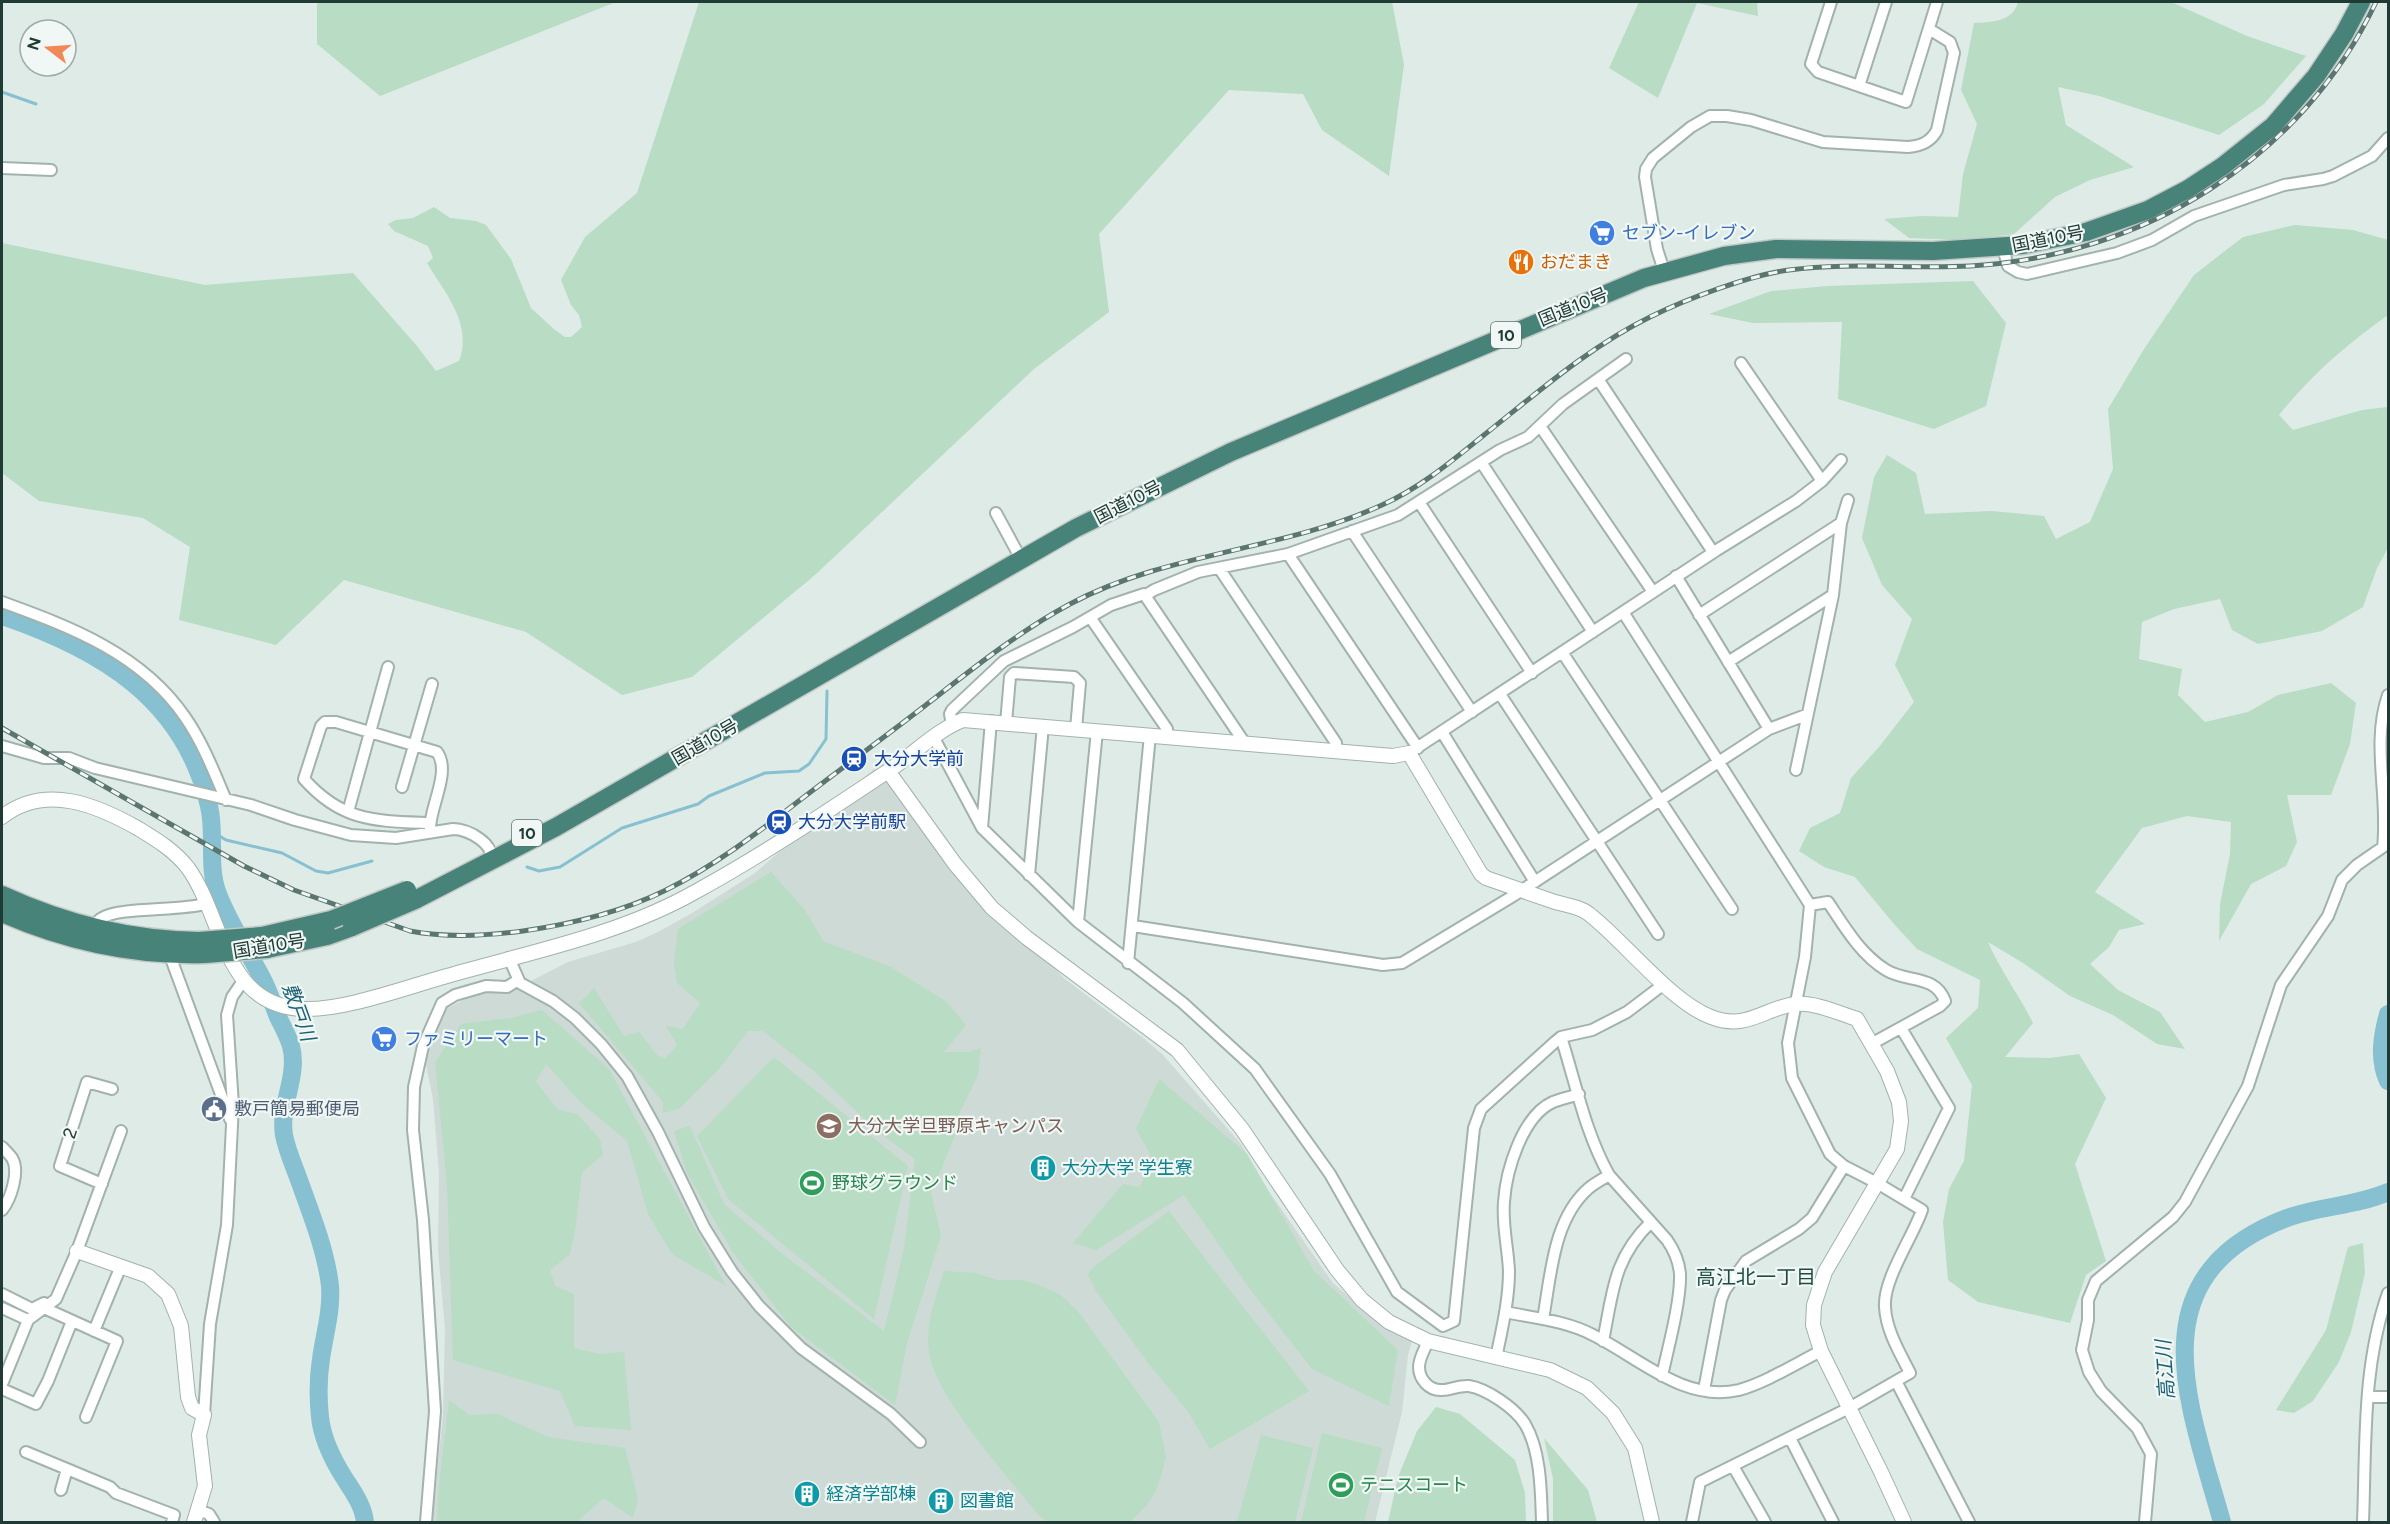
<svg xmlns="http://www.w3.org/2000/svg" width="2390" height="1524" font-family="Figtree,'Noto Sans JP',sans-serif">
<rect width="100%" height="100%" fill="#dfebe6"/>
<path fill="#cedad5" d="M883 761 946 851 999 914 1065 979 1143 1038 1163 1055 1241 1144 1270 1193 1333 1283 1362 1308 1412 1341 1408 1355 1402 1412 1375 1522H432L443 1415 445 1329 438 1250 439 1174 433 1099 425 1060 446 1009 479 992 515 989 568 962 636 942 658 932 692 913 755 873Z"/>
<path fill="#b8dcc4" d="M317 2H616L380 96 317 44Z
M699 2H1392L1404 65 1389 176 1322 130 1303 94 1229 90 1099 234 1109 312 1034 369 815 575 692 677 622 695 526 632 344 580 276 645 179 620 190 547 143 518 39 501 2 473V243L205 285 353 273 417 346 436 371 459 361C473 324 445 293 427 263L433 258 428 246 394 231 388 224 396 220 413 218 434 207 450 218 476 221 486 225 511 259 531 308 555 330 565 337H571L582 327 579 315 571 305 561 280 585 237 637 193Z
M1639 2H1757L1758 16 1697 3 1658 98 1609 68Z
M2018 2H2171L2247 36 2306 56 2264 104 2219 135 2099 96 2058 87 2066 125 2134 167 2090 180 2055 197 2014 234 1963 240 1909 238 1884 219 1921 216 1958 217 1963 174 1977 124 1961 90 1974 23C1991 22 2013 22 2018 2Z
M2295 225 2353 230 2388 240V315C2346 345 2311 375 2279 415L2293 430 2362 410 2388 407V548L2377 568 2363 607 2322 631 2258 644 2232 630 2220 599 2174 609 2142 622 2139 659 2182 669 2178 695 2205 722 2248 712 2278 695 2331 683 2356 703 2350 744 2331 795H2287L2297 842 2286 866 2251 884 2219 941 2220 904 2230 854 2231 822 2187 816 2142 828 2095 892 2145 924 2119 930 2109 947 2090 964 2118 990 2160 1012 2185 1049 2157 1044 2113 1015 2070 996 2023 963 1988 942C2000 970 2019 995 2033 1023L2005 1057 2050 1058 2079 1054 2106 1098 2075 1164 2106 1261 2086 1275 2070 1323 1978 1302 1948 1280 1943 1222 1949 1189 1964 1161 1972 1085 1946 1038 1978 1008 1980 980 1917 949 1894 924 1855 877 1824 867 1799 851 1810 828 1840 813 1851 778 1879 747 1914 702 1895 665 1912 619 1882 585 1862 538 1874 477 1887 455 1916 473 1925 514 1992 511 2044 516 2056 539 2090 522 2113 469 2108 409 2144 349 2194 275 2243 237Z
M1973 281 2006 323 1986 406 1934 429 1838 399 1842 322 1753 323 1709 314 1771 291 1827 286Z
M771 872 805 910 823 941 891 967 947 1002 966 1025 944 1052H968L981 1048 978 1075 957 1118 955 1136 931 1193 941 1236 907 1343 895 1405 791 1327 734 1254 687 1173 674 1131 690 1126 724 1204 785 1256 884 1331 904 1249 915 1159 876 1130 815 1072 763 1031H748L719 1069 679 1109 663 1113V1102L579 1003 594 988 624 1036 639 1032 657 1055 665 1059 677 1045 666 1026 683 1029 700 1003 677 983 674 962 678 929Z
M542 1010 609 1069 726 1286 672 1254 648 1214 627 1141 580 1102 546 1064 536 1082 558 1110 577 1114 600 1139 603 1155 582 1172 575 1231 570 1254 550 1270 555 1286 574 1294V1348L599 1354 624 1352 631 1430 575 1426 560 1391 453 1360 447 1184 435 1062 461 1024 511 1018Z
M774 1057 908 1166 874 1319 728 1199 697 1136Z
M1159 1079 1247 1154 1314 1271 1398 1350 1389 1406 1312 1369 1250 1289 1184 1195 1096 1250 1073 1243 1123 1184 1140 1187 1152 1158 1136 1129Z
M1169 1211C1214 1272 1263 1331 1309 1391L1210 1449 1189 1413 1148 1363 1096 1291 1088 1275 1091 1269Z
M2363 1243 2365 1273 2351 1332 2339 1362 2313 1401 2294 1413 2276 1410 2326 1330 2348 1247Z
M944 1271 975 1273 998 1280H1022L1036 1284 1061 1295 1080 1314 1159 1422 1166 1458 1157 1489 1147 1505 1130 1522H1049L1039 1516C1011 1480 933 1394 929 1352 925 1324 936 1297 944 1271Z
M449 1400 469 1415 497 1414 548 1437 625 1448 638 1499 633 1518 604 1498 581 1518 579 1522H437L439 1485Z
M1436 1407 1460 1414 1515 1460 1525 1493 1526 1522H1388L1398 1477 1417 1431Z
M1322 1433 1382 1448 1364 1522H1301Z
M1261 1435 1313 1448 1295 1522H1237Z
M1544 1438 1588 1490 1597 1522H1553V1479Z"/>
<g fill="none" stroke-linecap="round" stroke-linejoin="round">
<path stroke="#87c0d0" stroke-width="3" d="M2 92 36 104
M213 832 226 840 282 853 316 871 328 873 372 861
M527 867 539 871 560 867 622 828 698 804 709 796 765 773 799 771 809 764 826 739 827 691"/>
<path stroke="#87c0d0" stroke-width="18" d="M2 616C99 649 184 698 209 806 216 835 207 866 218 894 229 923 248 951 262 978 269 991 273 1005 278 1017 283 1027 288 1036 291 1046 299 1076 279 1105 284 1135 287 1151 294 1166 299 1180 311 1214 326 1250 330 1286 332 1311 324 1336 321 1359 318 1378 318 1398 320 1417 322 1436 330 1454 340 1471 350 1488 363 1503 365 1522
M2388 1014C2382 1036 2378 1059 2388 1081
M2222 1522C2189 1404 2134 1276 2287 1218 2320 1206 2356 1206 2388 1192"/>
<defs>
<path id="minor" d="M1831 2 1811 64 1818 72 1906 102 1937 2
M1859 86 1886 2
M2 168 51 170
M2003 248 2008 266 2018 272 2027 274 2117 253 2152 240 2194 216 2284 185 2323 179 2333 176 2372 156 2388 138
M1664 271 1657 249 1645 177 1646 169 1653 158 1691 127 1710 116H1727L1751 120 1823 142 1908 147C1921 146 1931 142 1937 130L1954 53 1950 42 1929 29
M1741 363 1822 481
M1598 379 1713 552
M1540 426 1653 592
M1481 462 1593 632
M1419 502 1532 673
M996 513 1021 559
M1352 531 1472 712
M1288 554 1418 748
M1219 568 1336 743V751
M1676 576 1769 729
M1146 595 1154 590 1198 572 1288 554 1398 515 1500 450 1528 437 1563 404 1626 359
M2 602C71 627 142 654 185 717 203 743 214 772 226 800
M1623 612 1810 905 1805 957 1788 1043 1792 1078 1830 1154 1844 1166 1877 1183 1922 1210C1913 1237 1883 1279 1885 1307 1886 1330 1900 1353 1910 1373L1849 1408 1700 1482 1692 1522
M1699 615 1841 523
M1092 620 1167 729V737
M1562 652 1732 909
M1728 662 1833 595
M1500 694 1658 934
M1006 723 1010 677 1014 673 1074 677 1080 683 1076 729
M952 725 950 714 952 710 1004 661 1073 627 1111 605 1144 594 1242 739 1241 743
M1442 732 1535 882
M934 738 982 828 1078 922 1183 1003 1255 1069 1330 1174 1397 1292 1443 1326 1454 1321 1474 1128 1481 1109 1555 1042 1561 1037 1592 1030 1627 1012 1664 984
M2 746 44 758H69L95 768 251 805 295 820 351 835 396 838 453 829C468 829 496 844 491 862
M1409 753 1717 550 1796 501 1822 481 1841 460
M1796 770 1833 595 1841 523 1848 500
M402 787 432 684
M348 812 388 667
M429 823C376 821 342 822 304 779L321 726 325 722H336L437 752C452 773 428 809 430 832
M982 828 991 721
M1029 875 1043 726
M1810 905 1828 902C1844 926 1860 954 1886 970 1907 983 1935 974 1945 1001L1940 1006 1873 1043
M1078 922 1097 731
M1133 926 1383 965 1402 963 1513 896 1769 729 1806 715
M92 928C95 924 98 920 102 918 118 907 180 911 205 904
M169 953 230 1119
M509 958 520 983 553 1001 575 1018 601 1044 627 1076 658 1132 704 1227 732 1272 759 1306 801 1348 891 1414 920 1442
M1128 963 1150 735
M1901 1028 1949 1108 1904 1199
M1561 1037C1576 1084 1585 1132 1609 1175L1667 1240C1674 1250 1679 1262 1680 1274 1681 1301 1668 1348 1662 1376
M2 1147C5 1150 9 1154 12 1158 20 1171 11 1199 2 1210
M102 1184 60 1166 87 1082 112 1089
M2 1294 32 1309 44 1303
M2 1308 28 1320
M44 1308 117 1341 86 1417
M1505 1312C1534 1318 1567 1321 1593 1335 1638 1357 1684 1403 1739 1390 1767 1382 1795 1364 1821 1351
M1543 1319C1551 1275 1553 1219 1589 1188 1595 1183 1603 1179 1609 1175
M94 1331 121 1266
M1428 1341C1425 1349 1419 1358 1419 1367 1419 1379 1429 1391 1442 1390 1451 1390 1459 1385 1469 1386 1487 1389 1515 1408 1525 1424 1541 1451 1541 1492 1542 1522
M1603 1341C1613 1292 1613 1259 1651 1222
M1496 1358C1502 1329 1509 1300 1509 1271 1508 1248 1502 1225 1504 1202 1506 1171 1522 1116 1553 1102 1561 1099 1570 1097 1579 1094
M1896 1381 1969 1522
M2 1384 28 1320 56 1299 77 1251 121 1131
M2 1389 36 1404 48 1381 72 1321
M1704 1390 1721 1300 1725 1290 1746 1261 1799 1229 1812 1218 1844 1166
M2368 1397H2388
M204 1415 210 1324 227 1225 233 1105 227 1015 232 997 243 981
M1790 1438 1833 1522
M26 1452 67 1469
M1733 1466 1765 1522
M61 1490 67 1469 110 1487 116 1493 174 1515 172 1522
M198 1510 209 1514 214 1522
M426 1522 435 1411 423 1220 413 1130 414 1087 423 1046 442 1003 455 995 486 986 507 987 518 980
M2145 1522 2151 1454 2137 1428 2101 1391 2089 1372 2082 1350 2088 1320V1300L2096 1281 2173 1217 2185 1202 2248 1086 2281 985 2328 916 2342 880 2357 865 2383 847C2389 796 2371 744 2388 695
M2363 1522C2366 1446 2362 1366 2388 1293"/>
<path id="tertiary" d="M888 771 955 864 992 908 1027 938 1177 1050 1242 1129 1337 1270 1362 1300 1389 1322 1428 1341 1550 1370 1587 1388 1613 1413 1635 1448 1652 1522
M2 817C45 783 97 805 139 829 157 840 175 851 188 868 224 918 223 1006 303 1009 343 1011 407 987 447 976 530 952 619 935 695 892 761 856 825 813 888 771 913 755 935 731 963 720L1393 756 1409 753 1481 874 1486 878C1509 886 1532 894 1555 902 1566 905 1581 907 1589 914 1625 942 1671 1002 1711 1017 1747 1031 1764 1008 1795 1004 1815 1002 1838 1013 1857 1019L1887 1071 1899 1102 1901 1121 1897 1149 1825 1272 1814 1305 1813 1325 1821 1351 1881 1472 1904 1522
M77 1251 148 1276 168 1294 181 1326 188 1397 192 1408 204 1415 199 1435 205 1486 194 1522"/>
<path id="trunk" d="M2 895C65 924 130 940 199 941
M415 900 556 827 1076 528 1231 452 1644 278 1724 256 1776 249 1933 251 2023 245 2086 232 2148 210 2188 189 2223 166 2273 126 2316 76 2344 34 2361 2
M2 913C66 941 135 956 205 954
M262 936 331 920
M267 949 327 936 352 927"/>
</defs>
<use href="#minor" stroke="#a2b2ad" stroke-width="14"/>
<use href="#tertiary" stroke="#a2b2ad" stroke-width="16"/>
<use href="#trunk" stroke="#c1c8c6" stroke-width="21"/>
<use href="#minor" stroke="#fff" stroke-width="10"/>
<use href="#tertiary" stroke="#fff" stroke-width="14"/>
<use href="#trunk" stroke="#48837a" stroke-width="18"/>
<defs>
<path id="rail" d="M2 728 244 866 294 890 410 931C447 938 485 936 523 931 572 924 619 913 664 891 715 866 760 831 804 797 846 765 889 734 931 701 976 666 1020 631 1070 604 1167 552 1282 551 1382 505 1420 488 1452 461 1484 435 1537 393 1589 347 1650 317 1686 299 1750 275 1789 270 1849 262 1910 269 1970 266 2143 256 2302 159 2376 2"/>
</defs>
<use href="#rail" stroke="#5b7671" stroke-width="5"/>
<use href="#rail" stroke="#f0f7f4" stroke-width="3" stroke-dasharray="9" stroke-linecap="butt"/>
<defs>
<path id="trunk-bridge" d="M331 920 407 890
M352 927 415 900
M199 941 262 936
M205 954 267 949"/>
</defs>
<use href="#trunk-bridge" stroke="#c1c8c6" stroke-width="21" stroke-linecap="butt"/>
<use href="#trunk-bridge" stroke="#48837a" stroke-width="18"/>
</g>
<defs>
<symbol id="supermarket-disc" viewBox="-11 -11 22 22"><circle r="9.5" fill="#3f7fe0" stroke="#f0f7f4"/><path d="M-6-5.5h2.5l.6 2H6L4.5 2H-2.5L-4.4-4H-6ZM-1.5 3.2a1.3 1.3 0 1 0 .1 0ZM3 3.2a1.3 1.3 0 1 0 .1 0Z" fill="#fff"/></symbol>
<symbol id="restaurant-disc" viewBox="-11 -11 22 22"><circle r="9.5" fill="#e8710a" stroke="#f0f7f4"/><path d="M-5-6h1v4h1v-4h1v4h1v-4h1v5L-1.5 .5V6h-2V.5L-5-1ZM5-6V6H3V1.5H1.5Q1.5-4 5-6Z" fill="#fff"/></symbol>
<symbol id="station-disc" viewBox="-11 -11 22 22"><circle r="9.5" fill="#1a4fb4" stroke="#f0f7f4"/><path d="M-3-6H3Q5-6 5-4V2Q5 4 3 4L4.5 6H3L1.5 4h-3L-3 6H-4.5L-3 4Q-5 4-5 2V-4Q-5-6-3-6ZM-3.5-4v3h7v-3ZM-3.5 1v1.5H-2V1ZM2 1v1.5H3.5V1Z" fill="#fff"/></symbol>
<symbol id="civic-disc" viewBox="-11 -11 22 22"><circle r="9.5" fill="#5c6f8a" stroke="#f0f7f4"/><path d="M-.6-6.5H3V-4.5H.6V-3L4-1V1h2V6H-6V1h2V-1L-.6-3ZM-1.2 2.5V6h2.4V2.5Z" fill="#fff"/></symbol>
<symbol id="university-disc" viewBox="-11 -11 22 22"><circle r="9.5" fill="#8d6e63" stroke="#f0f7f4"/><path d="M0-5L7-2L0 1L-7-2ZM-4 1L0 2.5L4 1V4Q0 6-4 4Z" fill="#fff"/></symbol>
<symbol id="building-disc" viewBox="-11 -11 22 22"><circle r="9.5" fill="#0f9aa8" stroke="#f0f7f4"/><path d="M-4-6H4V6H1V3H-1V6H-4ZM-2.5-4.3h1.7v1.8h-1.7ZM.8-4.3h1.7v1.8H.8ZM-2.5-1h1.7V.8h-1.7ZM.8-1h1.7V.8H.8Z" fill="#fff"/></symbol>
<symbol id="stadium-disc" viewBox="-11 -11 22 22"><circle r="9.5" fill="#2e9e5b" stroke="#f0f7f4"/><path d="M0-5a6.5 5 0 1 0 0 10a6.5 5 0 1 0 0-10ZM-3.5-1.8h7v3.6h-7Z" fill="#fff"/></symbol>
</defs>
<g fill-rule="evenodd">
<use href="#supermarket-disc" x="1587" y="218" width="30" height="30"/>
<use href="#restaurant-disc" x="1506" y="247" width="30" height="30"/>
<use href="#station-disc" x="839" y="744" width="30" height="30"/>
<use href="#station-disc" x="764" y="807" width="30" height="30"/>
<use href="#supermarket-disc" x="369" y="1024" width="30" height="30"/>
<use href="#civic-disc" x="199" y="1094" width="30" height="30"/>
<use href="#university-disc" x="814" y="1111" width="30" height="30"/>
<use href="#building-disc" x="1028" y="1153" width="30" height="30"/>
<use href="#stadium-disc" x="797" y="1168" width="30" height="30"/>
<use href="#stadium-disc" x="1326" y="1470" width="30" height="30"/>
<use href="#building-disc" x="792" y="1479" width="30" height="30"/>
<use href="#building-disc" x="926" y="1486" width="30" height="30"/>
</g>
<g text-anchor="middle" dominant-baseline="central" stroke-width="4.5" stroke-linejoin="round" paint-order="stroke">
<g fill="#f0f7f4" stroke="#5e736e" stroke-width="1.5">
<rect x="1491" y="322" width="30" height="26" rx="4.5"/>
<rect x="512" y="820" width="30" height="26" rx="4.5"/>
</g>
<g font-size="16" font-weight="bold" fill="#203a35">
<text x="1506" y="335">10</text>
<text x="527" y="833">10</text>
</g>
<g font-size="18" fill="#366cbe" stroke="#f0f7f4" text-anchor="start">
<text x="1622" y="233">セブン-イレブン</text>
<text x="404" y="1039">ファミリーマート</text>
</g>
<g font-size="18" fill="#203a35" stroke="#f0f7f4">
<text transform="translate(2048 239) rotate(-11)">国道10号</text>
<text transform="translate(1573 307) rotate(-22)">国道10号</text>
<text transform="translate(1128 502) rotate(-27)">国道10号</text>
<text transform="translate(705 742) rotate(-30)">国道10号</text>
<text transform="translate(269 946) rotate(-9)">国道10号</text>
<text transform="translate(70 1133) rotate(-72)">2</text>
</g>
<g font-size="18" fill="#c56008" stroke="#f0f7f4" text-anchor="start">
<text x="1540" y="262">おだまき</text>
</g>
<g font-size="18" fill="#164399" stroke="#f0f7f4" text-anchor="start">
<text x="874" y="759">大分大学前</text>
<text x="798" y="822">大分大学前駅</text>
</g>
<g font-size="18" fill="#4e5e75" stroke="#f0f7f4" text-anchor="start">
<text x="234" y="1109">敷戸簡易郵便局</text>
</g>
<g font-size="18" fill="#785e54" stroke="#f0f7f4" text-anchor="start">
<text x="848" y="1126">大分大学旦野原キャンパス</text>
</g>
<g font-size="18" fill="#0d838f" stroke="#f0f7f4" text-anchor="start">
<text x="1062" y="1168">大分大学 学生寮</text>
<text x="826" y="1494">経済学部棟</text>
<text x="960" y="1501">図書館</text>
</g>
<g font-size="18" fill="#27864d" stroke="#f0f7f4" text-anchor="start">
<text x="832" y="1183">野球グラウンド</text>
<text x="1360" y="1485">テニスコート</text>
</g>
<g font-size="20" font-style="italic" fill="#1b6076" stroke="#f0f7f4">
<text transform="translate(299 1012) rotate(70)">敷戸川</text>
<text transform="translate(2165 1370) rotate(-94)">高江川</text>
</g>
<g font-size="20" fill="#1d4c44" stroke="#f0f7f4">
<text x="1756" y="1277">高江北一丁目</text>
</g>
</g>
<rect width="2390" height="1524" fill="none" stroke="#203a35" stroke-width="6"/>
<g transform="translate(48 48) rotate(287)"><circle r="28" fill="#f0f7f4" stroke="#9daba8" stroke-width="1.5"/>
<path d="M0-4.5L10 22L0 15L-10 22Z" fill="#f18857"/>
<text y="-9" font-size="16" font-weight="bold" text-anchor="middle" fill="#203a35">N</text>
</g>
</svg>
